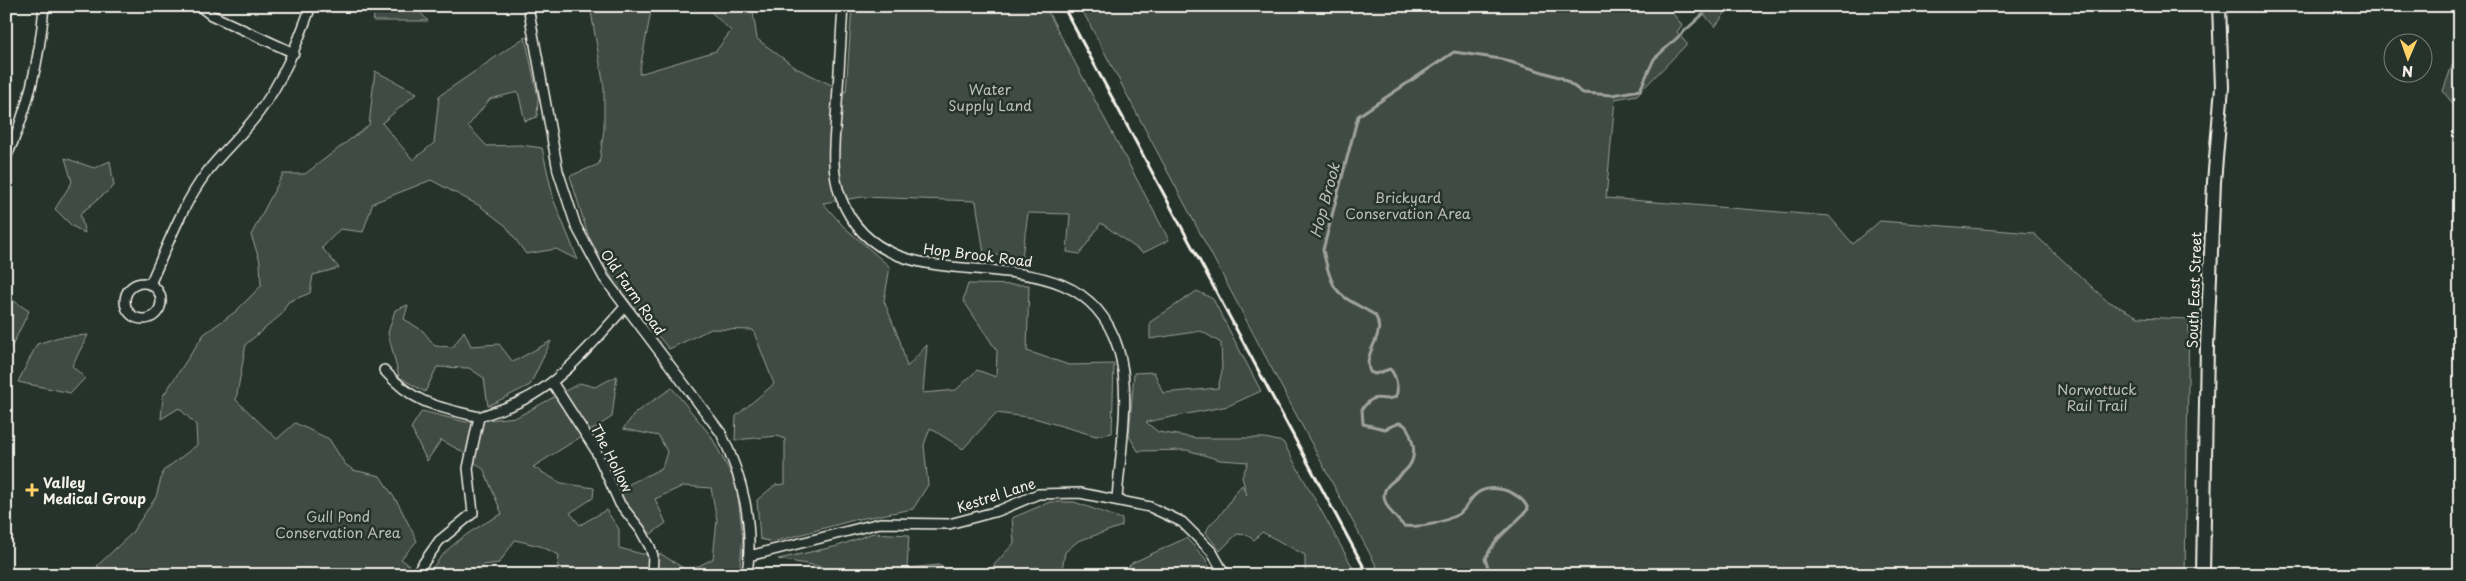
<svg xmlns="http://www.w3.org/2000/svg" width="2466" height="581" font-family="'Playpen Sans',sans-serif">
<rect width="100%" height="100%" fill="#26332d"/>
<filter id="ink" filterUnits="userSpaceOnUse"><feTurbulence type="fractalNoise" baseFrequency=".02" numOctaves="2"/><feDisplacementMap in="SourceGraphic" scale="10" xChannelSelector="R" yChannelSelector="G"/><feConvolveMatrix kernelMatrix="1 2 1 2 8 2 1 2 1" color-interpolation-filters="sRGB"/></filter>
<g filter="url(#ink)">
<path fill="#414b45" stroke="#9a9e96" d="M376 6H415L428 21H373Z
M590 6H652L639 74 716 51 731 31 705 6H754L753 12 757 39 796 68 846 92 852 6H1045L1169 240 1143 253 1101 223 1080 254 1067 252 1070 214 1028 213 1022 257 984 254 976 201 862 197 823 203 843 226 890 267 884 301 900 341 907 367 927 345 923 393 956 390 977 370 996 377 997 351 963 300 968 284 1029 285 1027 351 1069 365 1114 364 1112 433 1096 436 1034 418 996 413 963 449 930 428 924 445 928 485 913 509 854 520 773 542 760 539 757 500 775 485 785 484V439L777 436 735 440 736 416 774 384 753 330 711 329 669 349 615 284 588 235 570 176 599 164 604 129V87Z
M1080 6H1667L1682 25 1677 32 1687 44 1637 95 1615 99 1606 198 1829 216 1853 244 1880 221 2033 233 2106 300 2138 317 2189 319 2185 575H1381Z
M1697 6H1730L1715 27Z
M525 37 538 97 537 117 525 121 518 92 490 99 468 126 487 146 521 145 542 148 554 201 578 260 556 249 526 254 506 226 480 206 431 180 373 203 363 232 340 229 322 248 339 268 313 275 310 293 288 302 281 315 246 344 236 400 277 439 295 423 329 439 345 464 353 470 380 476 399 505 417 541 401 559 409 565 400 575H107L97 566 131 534 156 497 163 471 197 445 196 425 179 408 161 419 163 396 204 334 235 312 261 286 260 261 251 235 283 174H305L369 125 375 71 417 93 382 123 413 160 434 143 439 96Z
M2454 60H2460L2459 112 2443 91Z
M65 158 94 168 110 161 114 186 80 214 85 233 72 226 55 209 72 182Z
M1197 291 1213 299 1261 391 1228 406 1146 422 1158 432 1196 438H1265L1283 442 1357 575H1305V555L1262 532 1254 540 1247 535 1237 534 1220 551 1206 533C1209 522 1217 520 1223 511 1231 501 1232 495 1242 485L1247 496 1242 477 1248 462 1220 460 1187 450 1138 451 1129 436 1134 373 1154 372 1163 393 1218 388 1222 371 1221 343 1201 331 1150 339V322Z
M11 299 29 311 13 344 6 352V313Z
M408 305 404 319 423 331 435 346 453 347 464 331 471 346 499 344 513 362 551 341 530 385 488 406 484 378 469 368 437 367 425 392 399 377 388 333 395 310Z
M88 335 72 366 85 378 71 393 18 382 37 344 59 337Z
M617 376 612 417 533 467 561 483 594 488 593 498 570 513 580 525 606 510 619 529V548L642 554H661L688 571 713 559 717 520 711 488 683 486 655 499 666 523 651 534 624 503 619 489 662 468 667 452 659 436 623 429 636 412 672 388 711 436 736 483 743 537 739 575H557L559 555 540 546 515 540 499 563 483 565 478 575H429C441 548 476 527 502 514L484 470 461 451 441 440 427 461 411 428 422 411 466 422 517 417 580 383 595 387Z
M1050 502H1074L1122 519V526L1078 541 1065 552 1061 575H985L1014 543 1012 518Z
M873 533 909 535 907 568 939 565 953 575H838L823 567 778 559 838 546Z
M1186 538 1205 558 1213 575H1121L1132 563Z"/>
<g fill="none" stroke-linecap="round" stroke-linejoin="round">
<path stroke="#9fa39b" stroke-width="3" d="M1491 575 1485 559C1497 534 1512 528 1528 509 1521 491 1490 481 1475 495 1468 501 1466 511 1457 515 1441 523 1422 528 1404 526 1351 475 1421 487 1413 445 1411 437 1409 428 1403 424L1399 423 1385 429 1363 424 1362 409C1376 390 1379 403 1396 397 1399 389 1396 375 1390 369L1375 374 1370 372C1361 352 1388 336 1375 315 1337 293 1333 297 1323 250L1358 116 1454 52 1501 59 1562 78 1583 93 1612 95 1640 90 1654 59 1712 6"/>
<defs>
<path id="street" d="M199 6 211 15 294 53
M528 6 558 171 576 226 604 278 721 433C743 479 754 523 747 575
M843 6C841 39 839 72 837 104 835 136 829 167 841 198 889 324 1076 213 1118 348 1132 392 1120 453 1117 499
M6 158C28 110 40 59 44 6
M125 301a18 18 0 1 1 36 0a18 18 0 1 1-36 0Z
M150 284C167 247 182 205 207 172 222 152 242 135 257 115 282 82 297 45 311 6
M384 370C414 404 437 407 479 417
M552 382 595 449 620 504 640 529 650 547 653 556 652 575
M749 556 880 523 949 524 998 511 1038 494 1080 493 1150 507 1182 522 1212 552 1225 575
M415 575 439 541 473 513 468 468 479 417C493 412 506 408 519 402 562 383 594 341 625 307"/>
<path id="secondary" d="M2203 575 2207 346 2214 182 2222 87 2219 6"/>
</defs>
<use href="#street" stroke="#f4f1e8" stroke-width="12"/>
<use href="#secondary" stroke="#f4f1e8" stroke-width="16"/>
<use href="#street" stroke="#26332d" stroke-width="9"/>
<use href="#secondary" stroke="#26332d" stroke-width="12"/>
<path stroke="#f4f1e8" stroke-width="3" d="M1063 6 1368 575"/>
</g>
</g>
<path fill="#ffd166" stroke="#26332d" stroke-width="2" d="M29.5 482.5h5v5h5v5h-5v5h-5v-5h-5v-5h5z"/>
<g text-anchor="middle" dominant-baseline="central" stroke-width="5" stroke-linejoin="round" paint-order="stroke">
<g font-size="14" fill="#bebfb7" stroke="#26332d">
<text x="990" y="89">Water<tspan x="990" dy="16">Supply Land</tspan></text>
<text x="1408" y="197">Brickyard<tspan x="1408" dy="16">Conservation Area</tspan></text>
<text x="2097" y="389">Norwottuck<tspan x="2097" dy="16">Rail Trail</tspan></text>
<text x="338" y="516">Gull Pond<tspan x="338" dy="16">Conservation Area</tspan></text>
</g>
<g font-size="14" fill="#f4f1e8" stroke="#26332d">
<text transform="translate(978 255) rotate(7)">Hop Brook Road</text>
<text transform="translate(2194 290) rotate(-88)">South East Street</text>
<text transform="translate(633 292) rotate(55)">Old Farm Road</text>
<text transform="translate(612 458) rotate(63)">The Hollow</text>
<text transform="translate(996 495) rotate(-18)">Kestrel Lane</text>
</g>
<g font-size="14" font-weight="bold" fill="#f4f1e8" stroke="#26332d" text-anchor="start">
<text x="43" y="482">Valley<tspan x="43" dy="16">Medical Group</tspan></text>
</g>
<g font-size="15" font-style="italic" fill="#bcbdb5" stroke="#26332d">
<text transform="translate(1324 200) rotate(-75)">Hop Brook</text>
</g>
</g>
<rect width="2466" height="581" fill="none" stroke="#26332d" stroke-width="25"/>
<rect x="12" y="12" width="2441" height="556" fill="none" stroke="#f4f1e8" stroke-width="2" filter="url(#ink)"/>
<g transform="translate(2408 58) rotate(182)"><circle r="24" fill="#26332d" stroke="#787f78"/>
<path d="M0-4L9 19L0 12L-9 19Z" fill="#ffd166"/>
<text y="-8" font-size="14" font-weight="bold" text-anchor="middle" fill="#f4f1e8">N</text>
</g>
</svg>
